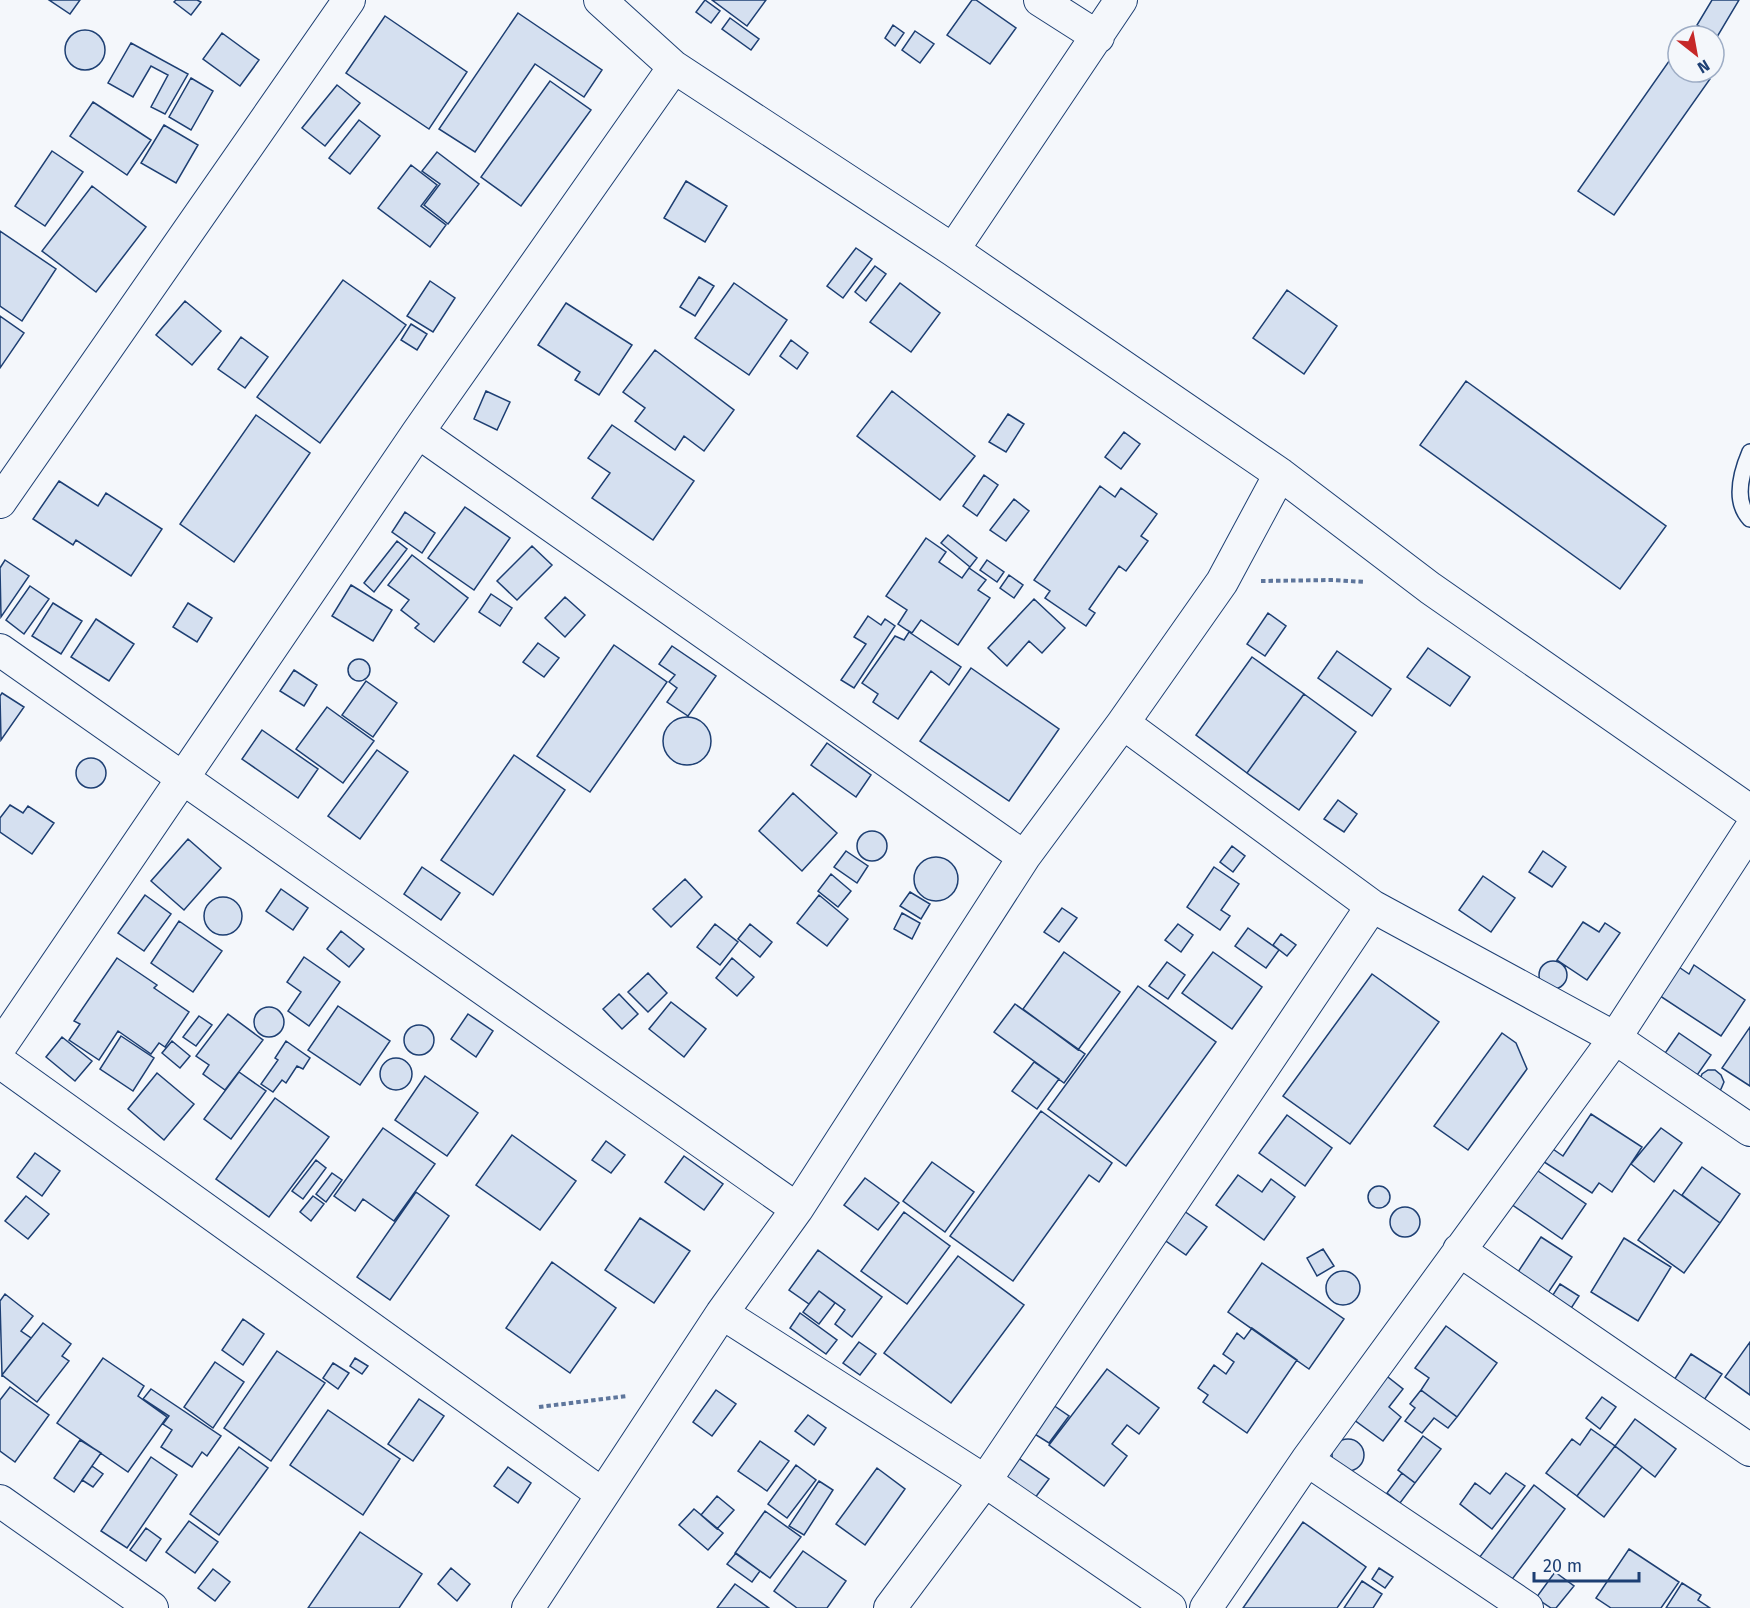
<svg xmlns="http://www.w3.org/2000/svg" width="1750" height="1608" font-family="'Fira Sans',sans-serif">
<rect width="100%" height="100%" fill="#f4f7fb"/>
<path fill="#d5e0f0" stroke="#1d3f73" stroke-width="1.5" d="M49 0H80L70 14Z
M176 0H197L201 2 191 15 174 2Z
M705 0 720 11 711 23 696 12Z
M712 0H766L747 26Z
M972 0H976L1016 28 990 64 947 35Z
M1712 0H1739L1717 37 1697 25Z
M518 13 602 70 584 97 535 64 475 152 439 129Z
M385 16 467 72 429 129 346 73Z
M730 18 759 39 751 50 722 29Z
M893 25 904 33 895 46 885 38Z
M65 50a20 20 0 1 1 40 0a20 20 0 1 1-40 0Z
M915 31 934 44 920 63 902 50Z
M222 33 259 60 240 86 203 59Z
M131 43 188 74 165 114 151 107 168 75 151 66 133 97 108 83Z
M1674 54 1678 57V72H1700L1710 79 1614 215 1578 191Z
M191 78 213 91 191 130 169 117Z
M550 81 591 110 521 206 481 177Z
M337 85 360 103 325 146 302 128Z
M93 102 151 140 127 175 70 136Z
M359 120 380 136 350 174 329 158Z
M164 125 198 145 176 183 141 163Z
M52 151 83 172 45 226 15 206Z
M437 152 479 184 448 224 424 205 440 184 422 171Z
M411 165 437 185 421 206 446 225 430 247 378 208Z
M686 181 727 206 705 242 664 218Z
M92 186 146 227 96 292 42 251Z
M0 231 56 269 22 321 0 306Z
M856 248 872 259 843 298 827 286Z
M875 266 886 274 866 301 855 292Z
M699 277 714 286 695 316 680 307Z
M343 280 406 325 320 443 257 397Z
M430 281 455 298 433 332 407 316Z
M734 283 787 320 749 375 695 338Z
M900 283 940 313 911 352 870 322Z
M1287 290 1337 326 1304 374 1253 338Z
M185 301 221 331 192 365 156 335Z
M566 303 632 345 599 395 575 380 580 372 538 345Z
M0 316 24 333 0 368Z
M411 324 427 334 417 350 401 340Z
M241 337 268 357 245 388 218 369Z
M791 340 808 353 797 369 780 356Z
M655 350 734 410 704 451 684 436 675 450 635 421 645 408 623 392Z
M1466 381 1666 526 1620 589 1420 445Z
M486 391 510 402 497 430 474 419Z
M892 391 975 456 940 500 857 436Z
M1008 414 1024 424 1006 452 989 442Z
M256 415 310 453 234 562 180 524Z
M612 425 694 481 653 540 592 498 610 473 588 458Z
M1124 432 1140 444 1121 469 1105 457Z
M984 475 998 485 977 516 963 506Z
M59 481 98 506 106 493 162 529 131 576 76 540 73 545 33 519Z
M1100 486 1115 497 1121 488 1157 514 1141 536 1148 541 1126 571 1119 566 1089 609 1095 613 1086 626 1045 598 1050 591 1034 580Z
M1014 499 1029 511 1006 541 990 530Z
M465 507 510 538 474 590 428 558Z
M405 512 435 533 422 553 392 532Z
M948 535 977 558 970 567 941 543Z
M926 538 946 552 939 562 962 578 969 568 986 580 978 590 990 598 958 645 921 620 912 633 907 630 898 624 907 610 886 596Z
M397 541 407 549 374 592 364 583Z
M532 546 552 565 517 600 497 581Z
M412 555 468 598 434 642 415 628 419 624 401 610 409 600 388 585Z
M5 560 29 576 1 617 0 568Z
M987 560 1004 572 997 582 980 570Z
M1009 575 1023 585 1014 598 1000 588Z
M351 585 392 610 373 641 332 616Z
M30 586 49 599 24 634 6 620Z
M491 594 512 608 500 626 479 612Z
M565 597 585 615 565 637 545 618Z
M1034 599 1065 628 1042 653 1029 641 1007 666 988 648Z
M53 603 82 621 61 654 32 636Z
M188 603 212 618 197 642 173 627Z
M1268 613 1286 626 1265 656 1247 644Z
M868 616 881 625 885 619 895 626 854 688 841 680 866 644 854 637Z
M96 619 134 644 109 681 71 657Z
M909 632 961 667 949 685 931 671 898 719 873 702 878 694 862 683 895 636 904 640Z
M538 643 559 658 544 677 523 662Z
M614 645 667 682 590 792 537 756Z
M672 646 716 676 688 716 667 702 677 688 669 682 675 675 659 664Z
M1428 648 1470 677 1450 706 1407 677Z
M1337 651 1391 689 1372 716 1318 678Z
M1252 657 1304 694 1247 773 1196 735Z
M348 670a11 11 0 1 1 22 0a11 11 0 1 1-22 0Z
M971 668 1059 729 1009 801 920 741Z
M294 670 317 685 304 706 280 691Z
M366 681 397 703 373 737 342 715Z
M2 693 24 707 1 740 0 696Z
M1304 694 1356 732 1299 810 1247 773Z
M327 707 374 741 343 783 296 749Z
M663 741a24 24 0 1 1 48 0a24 24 0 1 1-48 0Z
M262 730 318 769 298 798 242 759Z
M827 743 871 775 856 797 811 765Z
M377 750 408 772 360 839 328 816Z
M514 755 565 790 493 895 441 860Z
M76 773a15 15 0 1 1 30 0a15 15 0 1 1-30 0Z
M793 793 837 833 802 871 759 831Z
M1338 800 1357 814 1344 832 1324 819Z
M10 805 23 813 28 806 54 823 32 854 0 832V818Z
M857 846a15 15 0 1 1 30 0a15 15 0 1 1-30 0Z
M188 839 221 868 184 910 151 881Z
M1232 846 1245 856 1233 872 1220 862Z
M846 851 868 866 857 883 834 867Z
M1543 851 1566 867 1552 887 1529 872Z
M914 879a22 22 0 1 1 44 0a22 22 0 1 1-44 0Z
M422 867 460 893 441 920 404 894Z
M1214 867 1239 884 1221 910 1230 916 1220 930 1187 907Z
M831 874 851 891 838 907 818 891Z
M1483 876 1515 898 1491 932 1459 910Z
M685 879 702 897 671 927 653 909Z
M281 889 308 908 293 930 266 911Z
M910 892 930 904 921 919 900 906Z
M145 895 171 914 144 951 118 933Z
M819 895 848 919 827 946 797 923Z
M204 916a19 19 0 1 1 38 0a19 19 0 1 1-38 0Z
M1062 908 1077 918 1059 942 1044 932Z
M902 913 920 923 912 939 894 929Z
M179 921 222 951 193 992 151 963Z
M1583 922 1599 932 1605 923 1620 933 1587 980 1557 960Z
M715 924 738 942 720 965 697 947Z
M750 924 772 942 760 957 738 939Z
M1178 924 1193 935 1181 952 1165 940Z
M1248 928 1279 950 1266 968 1235 946Z
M341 931 364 949 349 967 327 949Z
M1281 934 1296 945 1287 956 1273 945Z
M1064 952 1120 992 1078 1050 1023 1009Z
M1213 952 1262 987 1232 1029 1182 993Z
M304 957 340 982 309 1026 288 1011 301 992 287 982Z
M117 958 157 985 154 988 189 1012 165 1047 159 1043 151 1054 118 1031 99 1060 69 1040 80 1024 74 1021Z
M732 958 754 977 737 996 716 978Z
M1539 975a14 14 0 1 1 28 0a14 14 0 1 1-28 0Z
M1167 962 1185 975 1168 999 1149 986Z
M1673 963 1689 974 1694 965 1745 1000 1721 1036 1654 992Z
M648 973 667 993 648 1012 628 992Z
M1372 974 1439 1022 1350 1144 1283 1096Z
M1138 986 1216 1042 1126 1166 1048 1109Z
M619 994 638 1014 622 1029 603 1009Z
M671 1002 706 1029 684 1057 649 1029Z
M1015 1004 1085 1054 1064 1083 994 1032Z
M338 1006 390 1041 360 1085 308 1050Z
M254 1022a15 15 0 1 1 30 0a15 15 0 1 1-30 0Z
M228 1014 263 1040 225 1090 203 1074 209 1065 196 1056Z
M468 1014 493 1031 476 1057 451 1039Z
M199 1016 212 1025 196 1046 183 1037Z
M404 1040a15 15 0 1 1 30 0a15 15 0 1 1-30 0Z
M1750 1027V1086L1722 1068Z
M1502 1033 1516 1043 1527 1069 1468 1150 1434 1126Z
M1679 1033 1711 1055 1693 1081 1661 1059Z
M121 1036 154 1058 133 1091 100 1069Z
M62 1037 92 1061 75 1081 46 1057Z
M172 1041 190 1056 180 1068 162 1053Z
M286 1041 310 1058 303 1069 297 1066 286 1083 282 1080 273 1092 261 1084 278 1060 275 1058Z
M380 1074a16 16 0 1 1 32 0a16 16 0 1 1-32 0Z
M1034 1062 1059 1079 1037 1109 1012 1091Z
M1708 1070H1715L1721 1075 1724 1082 1721 1089 1715 1093 1699 1082 1702 1074Z
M239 1072 266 1091 231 1139 204 1119Z
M157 1073 194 1104 164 1140 128 1109Z
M425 1076 478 1113 447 1156 395 1120Z
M275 1098 329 1137 269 1217 216 1179Z
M1041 1111 1112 1163 1099 1182 1089 1175 1013 1281 950 1236Z
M1591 1114 1642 1147 1612 1192 1599 1183 1592 1193 1538 1158 1547 1145 1563 1156Z
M1287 1115 1332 1148 1305 1186 1259 1153Z
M383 1128 435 1164 394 1221 363 1199 355 1211 334 1196Z
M1661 1128 1682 1143 1654 1182 1631 1164Z
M512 1135 576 1181 540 1230 476 1185Z
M606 1141 625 1155 611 1173 592 1160Z
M35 1153 60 1171 42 1196 17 1177Z
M684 1156 723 1184 704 1210 665 1182Z
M316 1160 326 1168 303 1199 292 1191Z
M932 1162 974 1192 945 1232 903 1201Z
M1702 1167 1740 1194 1720 1223 1682 1195Z
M1535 1169 1586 1204 1562 1239 1511 1204Z
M332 1173 342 1180 326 1202 316 1194Z
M1238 1175 1262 1192 1271 1179 1295 1197 1264 1240 1216 1205Z
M865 1178 899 1203 878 1230 844 1205Z
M1368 1197a11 11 0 1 1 22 0a11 11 0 1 1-22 0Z
M1674 1190 1720 1223 1684 1273 1638 1240Z
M416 1192 449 1216 390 1300 357 1277Z
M26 1196 49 1214 28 1239 5 1221Z
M313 1196 324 1204 311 1221 300 1212Z
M1390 1222a15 15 0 1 1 30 0a15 15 0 1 1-30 0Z
M1184 1211 1207 1227 1186 1255 1163 1239Z
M904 1212 950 1246 907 1304 861 1271Z
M640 1218 690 1251 654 1303 605 1270Z
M1541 1237 1572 1257 1548 1293 1518 1272Z
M1624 1238 1671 1267 1638 1321 1591 1292Z
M1323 1249 1334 1266 1317 1276 1307 1258Z
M818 1250 882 1297 852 1337 835 1324 845 1310 819 1291 809 1304 789 1290Z
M958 1256 1024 1305 951 1403 884 1353Z
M552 1262 616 1308 570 1373 506 1328Z
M1262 1263 1344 1319 1309 1369 1228 1312Z
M1326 1288a17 17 0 1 1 34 0a17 17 0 1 1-34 0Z
M1560 1284 1579 1296 1568 1313 1549 1301Z
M819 1291 835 1303 819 1324 803 1312Z
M5 1294 33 1316 21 1331 31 1338 2 1375 0 1301Z
M800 1313 837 1340 826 1354 790 1328Z
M243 1319 264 1334 243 1365 222 1350Z
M43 1323 71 1344 62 1356 69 1361 37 1402 2 1375Z
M1446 1326 1497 1363 1457 1417 1421 1390 1429 1378 1415 1368Z
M1252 1328 1297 1360 1247 1433 1203 1402 1208 1395 1198 1388 1214 1365 1226 1374 1234 1362 1223 1354 1237 1333 1244 1339Z
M859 1342 876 1354 860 1375 843 1363Z
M1750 1342V1395L1725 1377Z
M277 1351 325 1383 271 1461 224 1428Z
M1691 1354 1722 1374 1704 1400 1674 1380Z
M103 1358 144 1386 138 1396 167 1417 128 1472 57 1423Z
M355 1358 368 1366 362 1374 350 1366Z
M215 1362 244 1382 213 1428 184 1407Z
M333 1363 349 1373 338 1389 323 1378Z
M1107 1369 1159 1408 1139 1434 1127 1425 1112 1444 1127 1456 1104 1486 1049 1445Z
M1379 1370 1403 1389 1389 1407 1401 1417 1383 1441 1346 1414Z
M10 1387 49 1415 15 1462 0 1451V1400Z
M151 1389 221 1436 207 1456 202 1452 192 1467 161 1447 172 1430 163 1424 169 1416 143 1399Z
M716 1390 736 1404 712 1436 693 1422Z
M1421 1390 1457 1417 1448 1428 1434 1418 1422 1433 1405 1421 1415 1408 1410 1404Z
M1602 1397 1616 1407 1600 1429 1586 1418Z
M419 1399 444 1416 413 1461 388 1444Z
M1053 1405 1069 1416 1049 1443 1033 1433Z
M328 1410 400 1459 363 1515 290 1465Z
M808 1415 826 1428 814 1445 795 1431Z
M1635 1419 1676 1449 1655 1477 1615 1446Z
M1591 1429 1615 1446 1577 1496 1546 1473 1572 1439 1580 1445Z
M1423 1436 1441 1449 1415 1483 1398 1470Z
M1332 1455a16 16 0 1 1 32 0a16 16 0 1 1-32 0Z
M80 1440 101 1453 74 1492 54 1478Z
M760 1441 789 1461 767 1491 738 1471Z
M1615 1446 1642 1467 1604 1517 1577 1496Z
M239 1447 268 1468 219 1535 190 1514Z
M1011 1453 1049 1479 1032 1502 995 1476Z
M151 1457 177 1475 127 1548 101 1531Z
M796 1465 816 1480 787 1518 768 1504Z
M92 1466 103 1474 93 1487 82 1480Z
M508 1467 531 1483 518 1503 494 1486Z
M877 1468 905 1489 865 1545 836 1524Z
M1402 1473 1415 1483 1400 1503 1387 1493Z
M1506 1473 1525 1486 1492 1529 1460 1504 1475 1483 1490 1494Z
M819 1481 833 1490 804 1535 789 1526Z
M1534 1485 1565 1509 1510 1582 1479 1558Z
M717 1496 734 1510 717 1529 701 1515Z
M694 1509 723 1533 708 1550 679 1525Z
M765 1511 801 1537 770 1578 735 1553Z
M189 1521 218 1542 195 1573 166 1552Z
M1303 1522 1366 1567 1337 1608H1243Z
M146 1528 161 1539 146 1561 130 1550Z
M360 1532 422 1574 399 1608H308Z
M1629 1549 1679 1582 1661 1608H1611L1596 1598Z
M803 1551 846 1581 827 1608H797L774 1591Z
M736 1553 760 1571 752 1582 727 1564Z
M451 1568 470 1584 457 1601 438 1584Z
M1379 1568 1393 1577 1385 1588 1372 1579Z
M213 1569 230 1582 215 1601 198 1588Z
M1555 1572 1574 1586 1556 1608H1551L1536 1598Z
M1362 1581 1382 1594 1373 1608H1344Z
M1682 1583 1701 1595 1698 1600 1710 1608H1666Z
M735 1584 769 1608H717Z"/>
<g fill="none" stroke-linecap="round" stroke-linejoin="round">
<defs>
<path id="lane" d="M1750 452C1741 473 1733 501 1750 519"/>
<path id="street" d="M600 0 674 67 953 250 1280 474 1430 588 1750 811
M1040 0 1098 37
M953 250 1121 0
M418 432 1024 857
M0 502 349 0
M0 650 797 1209
M1123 723 1372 906 1615 1038 1750 1130
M0 1047 418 432 674 67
M0 1062 602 1494
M1459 1250 1750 1450
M722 1313 985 1481 1170 1608
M1307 1460 1527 1608
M0 1501 152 1608
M528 1608 722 1313 797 1209 1024 857 1123 723 1222 582 1280 474
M890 1608 985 1481 1372 906
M1206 1608 1307 1460 1615 1038 1750 830"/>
</defs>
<use href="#lane" stroke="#1d3f73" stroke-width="18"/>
<use href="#street" stroke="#1d3f73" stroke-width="34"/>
<path stroke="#5e769c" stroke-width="4" stroke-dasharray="4.5 3" stroke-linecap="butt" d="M1261 581 1333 580 1365 582
M539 1407 627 1396"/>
<use href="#lane" stroke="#f4f7fb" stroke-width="15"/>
<use href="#street" stroke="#f4f7fb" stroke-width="32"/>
</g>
<g transform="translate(1696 54) rotate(149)"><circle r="28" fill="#f4f7fb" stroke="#9eadc5" stroke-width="1.5"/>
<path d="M0-4.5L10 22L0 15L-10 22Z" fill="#c62828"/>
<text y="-9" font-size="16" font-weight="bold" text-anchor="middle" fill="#1d3f73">N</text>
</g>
<path d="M1534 1572v9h105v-9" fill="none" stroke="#1d3f73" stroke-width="3"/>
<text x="1543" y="1572" font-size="18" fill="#1d3f73" stroke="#f4f7fb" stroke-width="4.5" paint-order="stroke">20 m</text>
</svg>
